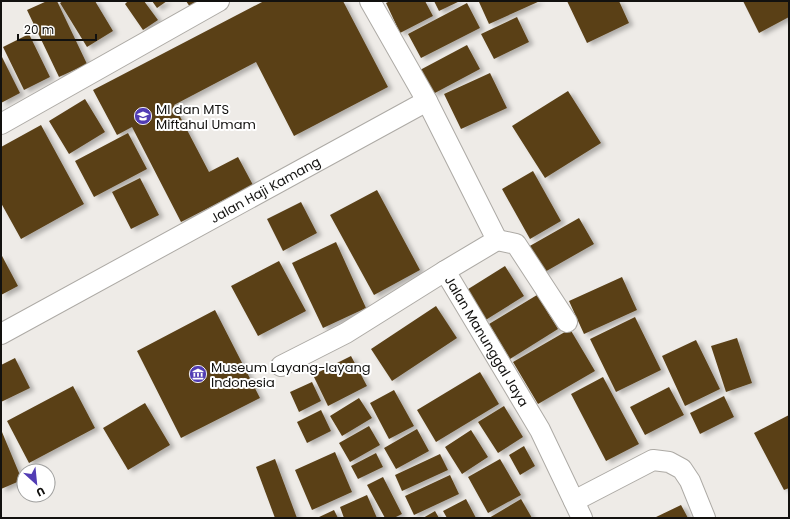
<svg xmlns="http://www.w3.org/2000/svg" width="790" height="519" font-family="Poppins,sans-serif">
<defs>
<filter id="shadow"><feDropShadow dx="4.5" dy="2.5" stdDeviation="2" flood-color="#0004"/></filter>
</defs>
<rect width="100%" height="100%" fill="#eeebe7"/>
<path fill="#5a4019" filter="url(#shadow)" d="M47 1H57L87 64 59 77 27 10Z
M63 1H95L113 31 87 47 60 3Z
M128 1H144L158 20 143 30 125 4Z
M152 1H167L157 8Z
M186 1H205L192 10Z
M264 1H343L388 87 294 136 256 62 174 105 209 172 238 157 253 185 181 222 132 127 117 135 93 90Z
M390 1H425L433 16 400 33 386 3Z
M434 1H460L439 11Z
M482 1H540L489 24 479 2Z
M567 1H619L629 23 587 43Z
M743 1H789V17L759 33Z
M467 3 480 28 421 58 408 34Z
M517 17 529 42 494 59 481 34Z
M29 34 50 77 24 90 3 47Z
M467 45 480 69 433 94 420 70Z
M1 55 20 93 1 103Z
M490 73 507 108 461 129 444 94Z
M568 91 601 143 545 178 512 126Z
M85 99 105 132 69 154 49 121Z
M41 125 84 204 21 239 1 203V147Z
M128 133 147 169 94 197 75 161Z
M533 171 561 221 530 239 502 189Z
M140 178 159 215 131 229 112 192Z
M377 190 420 270 374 295 330 215Z
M301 202 317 233 283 251 267 219Z
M579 218 594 244 543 273 528 247Z
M336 242 366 308 323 328 292 263Z
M1 254 18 286 1 295Z
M279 261 306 311 258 336 231 286Z
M505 266 524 296 484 321 465 291Z
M622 277 637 310 584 334 569 301Z
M537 295 558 329 510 359 489 324Z
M436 306 457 338 392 381 371 349Z
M215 310 260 398 181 438 137 351Z
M635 317 661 370 616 392 590 339Z
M570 329 595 371 538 404 513 362Z
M737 338 752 383 726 392 711 346Z
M696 340 720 389 685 406 662 356Z
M351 356 367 386 328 406 313 375Z
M15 358 30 388 1 402V365Z
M480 372 499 404 436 442 417 410Z
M603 377 639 444 606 461 571 394Z
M312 382 321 401 299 412 290 392Z
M73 386 95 428 29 463 7 421Z
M669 387 684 415 645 435 630 407Z
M394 390 414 426 389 439 370 403Z
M724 396 734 417 700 434 690 413Z
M359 398 372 418 342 436 330 416Z
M145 403 170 445 128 470 103 428Z
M504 406 523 437 498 453 478 422Z
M321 410 331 431 307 443 297 422Z
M789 415V488L784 490 754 433Z
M369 426 380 445 350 462 339 443Z
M417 429 429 451 396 469 384 448Z
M471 430 488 457 462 474 445 447Z
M2 432 22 480 1 489V433Z
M524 446 535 466 520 475 509 455Z
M335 452 352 492 312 510 295 470Z
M376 453 383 467 358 479 351 466Z
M440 454 448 470 402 491 395 475Z
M275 459 297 518H275L256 467Z
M500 459 521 495 488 513 468 477Z
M450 475 459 494 414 515 405 496Z
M383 477 402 514 394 518H385L367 485Z
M367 495 377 518H344L340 507Z
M466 499 476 518H447L443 511Z
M521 499 532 518H489Z
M681 505 688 518H654Z
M334 510 338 518H317Z
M435 511 439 518H423Z"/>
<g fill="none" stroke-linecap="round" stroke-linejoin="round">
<defs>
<g id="street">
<path id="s1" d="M370 1 427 101 497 240 445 271 540 430 582 518"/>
<path d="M1 124 219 1"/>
<path d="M497 240 516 244 567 322"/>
<path id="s2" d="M1 334 427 101"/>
<path d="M281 366 346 333 445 271"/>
<path d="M574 501 653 460 669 462 682 469 690 481 705 518"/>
</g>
</defs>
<use href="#street" stroke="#adaaa5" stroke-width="22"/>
<use href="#street" stroke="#fff" stroke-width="20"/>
</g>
<defs>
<symbol id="school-disc" viewBox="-11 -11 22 22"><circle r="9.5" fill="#523db4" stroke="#fff"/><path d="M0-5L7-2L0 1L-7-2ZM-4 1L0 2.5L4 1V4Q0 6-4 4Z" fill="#fff"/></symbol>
<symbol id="museum-disc" viewBox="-11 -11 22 22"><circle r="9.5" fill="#523db4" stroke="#fff"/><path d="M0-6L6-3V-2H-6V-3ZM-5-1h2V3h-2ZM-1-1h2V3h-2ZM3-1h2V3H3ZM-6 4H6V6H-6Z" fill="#fff"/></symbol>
</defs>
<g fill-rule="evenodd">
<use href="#school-disc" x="133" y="106" width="20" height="20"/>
<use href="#museum-disc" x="188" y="364" width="20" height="20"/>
</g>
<g text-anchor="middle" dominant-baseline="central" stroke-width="4" stroke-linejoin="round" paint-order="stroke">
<g font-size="13" fill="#12110f" stroke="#fff" text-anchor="start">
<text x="156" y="109">MI dan MTS<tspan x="156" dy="15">Miftahul Umam</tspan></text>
<text x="211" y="367">Museum Layang-layang<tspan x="211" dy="15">Indonesia</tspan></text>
</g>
<g font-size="13" fill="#12110f" stroke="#fff">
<text stroke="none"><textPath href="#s2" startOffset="301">Jalan Haji Kamang</textPath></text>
<text stroke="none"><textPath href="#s1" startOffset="413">Jalan Manunggal Jaya</textPath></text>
</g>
</g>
<rect width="790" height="519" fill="none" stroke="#12110f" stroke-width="4"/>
<g transform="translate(36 483) rotate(153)"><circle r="19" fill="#ffffff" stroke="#a0a09f"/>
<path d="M0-3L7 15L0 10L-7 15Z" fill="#523db4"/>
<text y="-6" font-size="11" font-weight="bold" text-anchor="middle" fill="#12110f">U</text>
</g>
<path d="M18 34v6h78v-6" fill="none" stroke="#12110f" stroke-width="2"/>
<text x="24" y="34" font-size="12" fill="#12110f" stroke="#ffffff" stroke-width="3" paint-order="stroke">20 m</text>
</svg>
